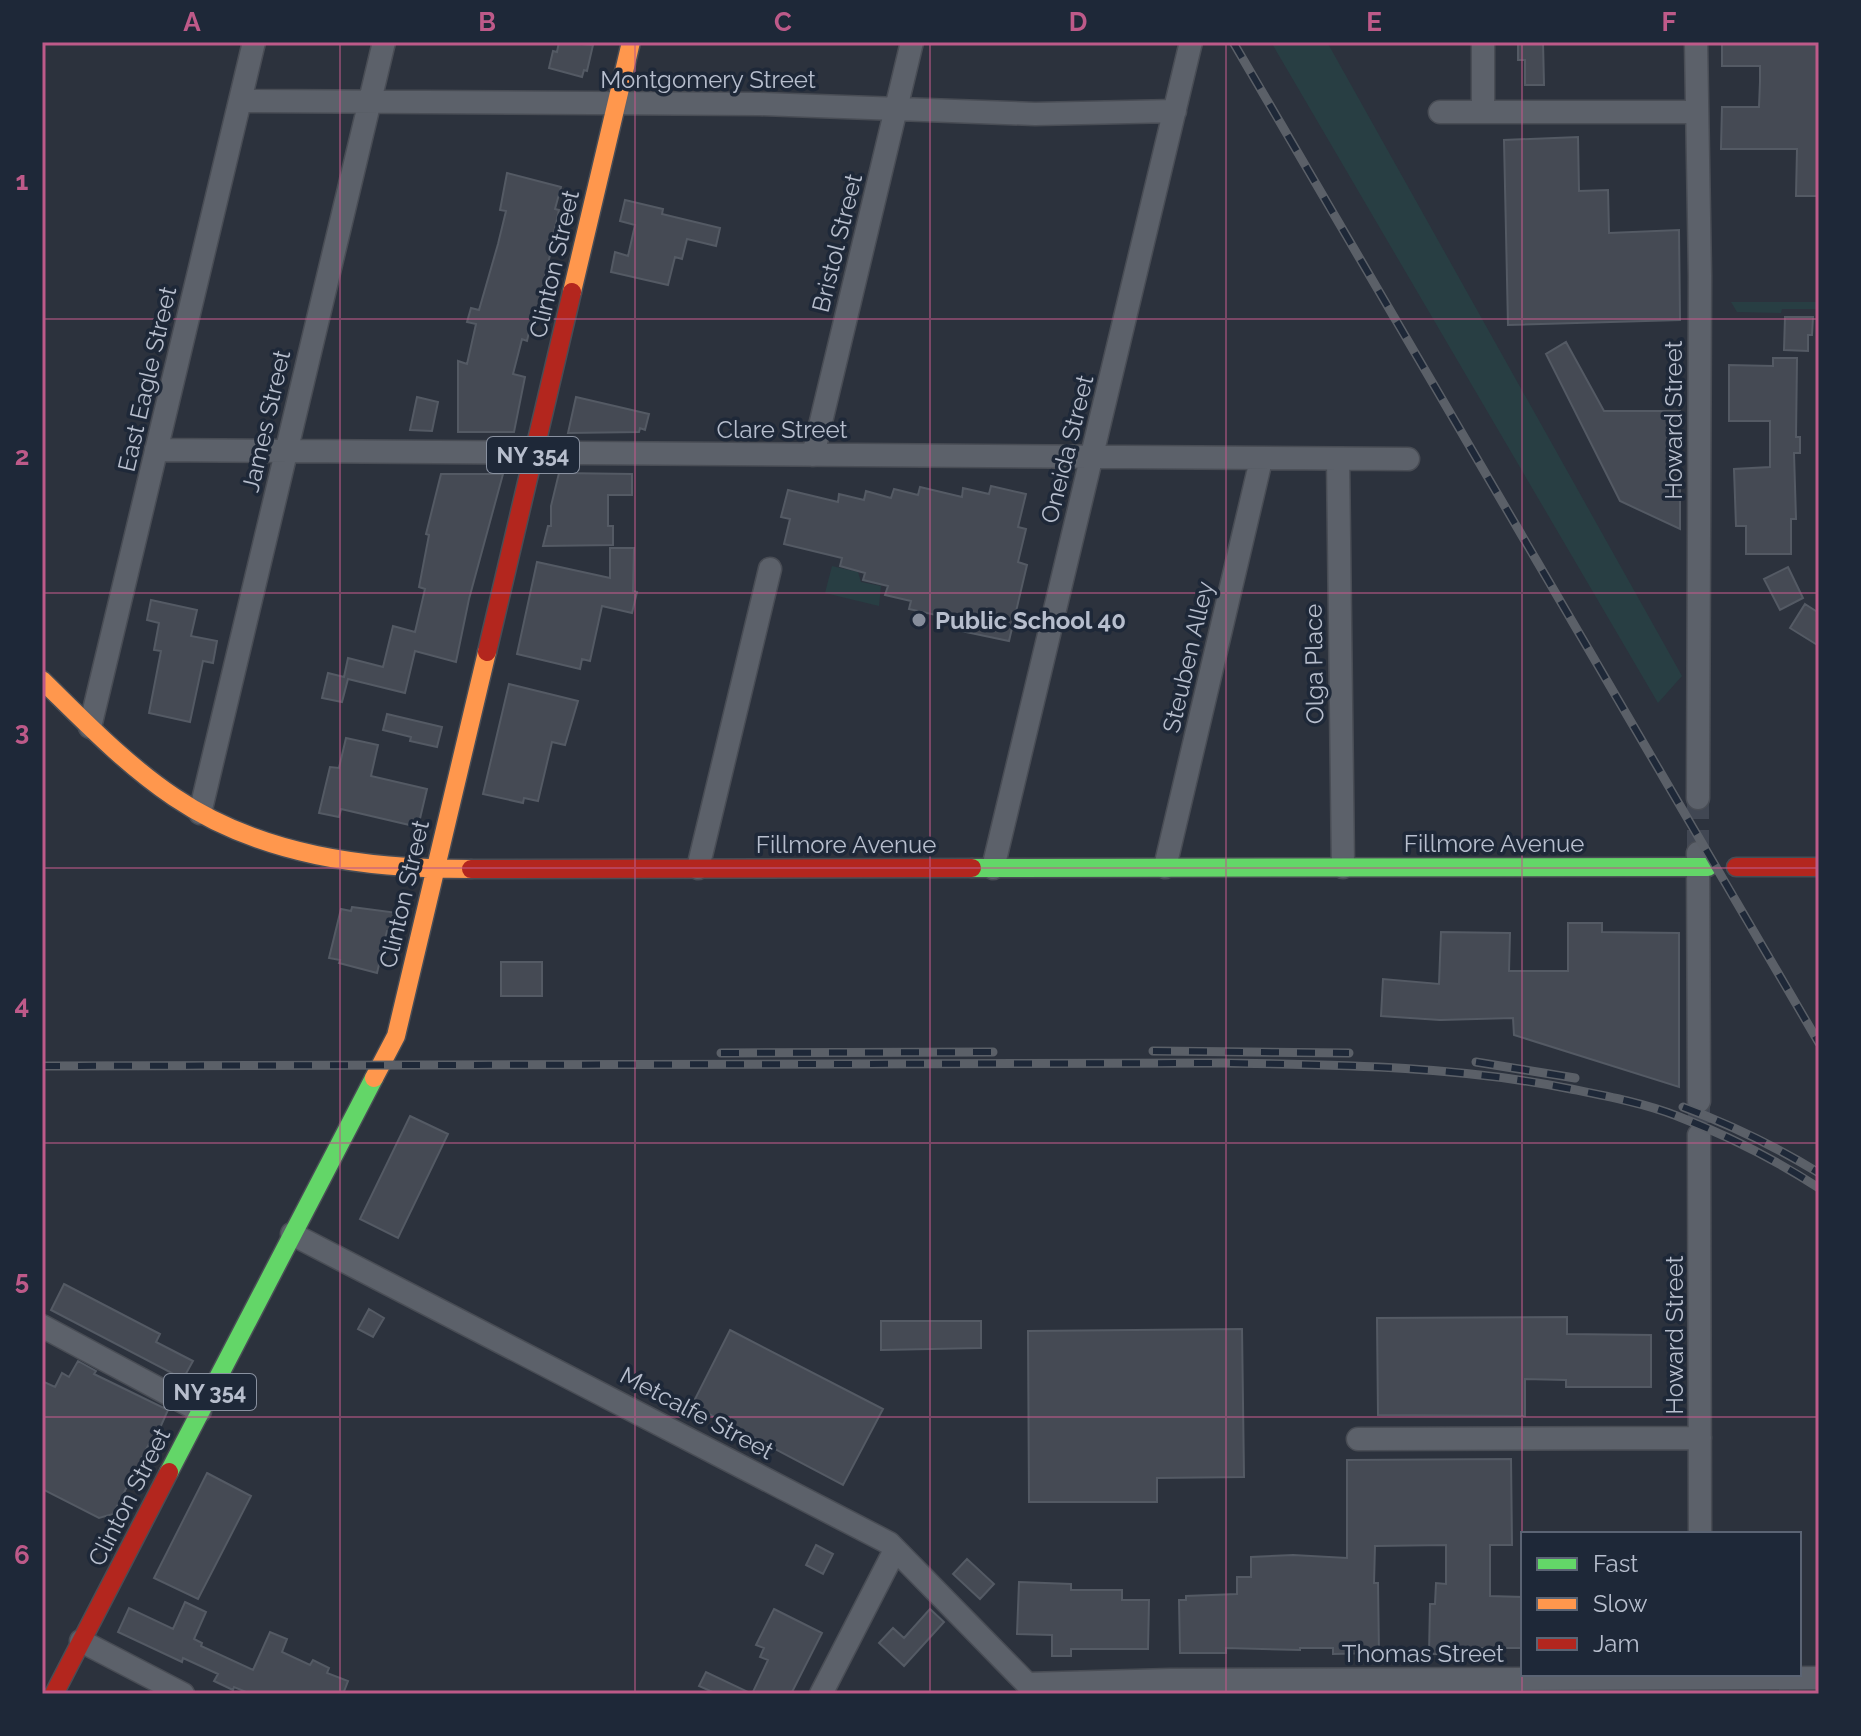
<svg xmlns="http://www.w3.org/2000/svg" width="1861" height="1736" font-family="Raleway,sans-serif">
<rect width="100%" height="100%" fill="#2c323d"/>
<path fill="#283e43" d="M1271 42H1327L1682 676 1658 703Z
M1731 302H1819V309H1782L1781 313 1737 312Z
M832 566 858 572 861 582 881 586 879 606 825 593Z"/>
<path fill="#454a54" stroke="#545a64" stroke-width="2" d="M559 42 593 45 587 71 584 70 582 77 549 68 553 51 557 52Z
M1518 42H1543L1544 85H1525V60H1518Z
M1722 42H1819V196H1796L1797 149H1721L1722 107H1759L1760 82V66H1722Z
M1578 137 1579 191 1608 190 1609 233 1679 230 1680 320 1508 325 1504 140Z
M507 173 561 187 555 209 559 210 554 233 560 235 556 252 551 251 540 297 544 298 540 317 533 315 527 341 522 339 513 374 525 377 514 432H458V361L467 364 476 324 467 322 471 308 479 310 498 244 506 211 500 210Z
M625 200 663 209 662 214 720 228 716 246 687 239 682 259 675 257 668 285 611 272 615 252 628 256 635 225 620 221Z
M1785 317H1813L1812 335H1808V351L1784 350Z
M1566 342 1604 411H1680V529L1620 501 1546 354Z
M1773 358H1797L1796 437H1800V453H1794L1796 519H1791V554H1746V526H1736L1734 469 1770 467V421H1729V365L1773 366Z
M417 397 438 402 432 431 410 430Z
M576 397 649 414 645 430 640 428 639 432 568 433Z
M559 473 632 474V495H608V526H613V545L543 546 548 526H551V506Z
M441 474H503L469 599 456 662 415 651 405 693 348 679 342 702 322 698 328 673 344 677 348 658 383 667 393 626 415 632 425 589 419 587 429 535 426 534Z
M991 486 1026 494 1018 527 1026 529 1018 562 1027 565 1009 641 961 631 963 621 909 609 911 601 885 595 888 586 863 580 865 573 840 566 842 558 784 544 790 519 781 517 788 490 838 502 839 494 864 500 866 491 891 498 894 489 918 495 920 487 962 497 963 488 989 494Z
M610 548H634L633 591 637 592 632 613 602 606 590 661 582 659 580 669 517 654 537 562 610 578Z
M1788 567 1803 598 1780 610 1764 579Z
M151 600 197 610 191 636 217 641 213 663 203 661 190 722 149 713 161 651 154 650 159 623 147 620Z
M1805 604 1819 613V646L1790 628Z
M509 684 578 701 565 745 552 742 538 801 524 798 523 803 483 794Z
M387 714 442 727 437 747 410 741 411 737 383 730Z
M346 738 378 745 371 776 427 789 418 827 341 809 339 817 319 813 330 767 339 768Z
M352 907 398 913 394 932 387 931 377 973 339 963 340 960 329 958 341 909 351 911Z
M1568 923H1602V932L1679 933V1087L1514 1035 1513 1018 1440 1020 1381 1016 1383 979 1439 984 1441 932 1510 933 1509 971H1568Z
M501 962H542V996H501Z
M410 1116 448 1134 398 1238 360 1219Z
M64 1284 160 1334 156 1342 193 1361 183 1379 51 1310Z
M369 1309 384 1318 373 1337 358 1329Z
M1567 1317V1334L1651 1335V1387H1566V1380L1525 1379V1416L1378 1415 1377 1318Z
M881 1321H981V1348L881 1350Z
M1242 1329 1244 1477 1157 1478V1502H1029L1028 1331Z
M730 1330 883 1409 843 1485 692 1405Z
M78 1361 96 1371 94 1374 168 1410 152 1446 149 1444 113 1514 99 1518 42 1489V1381L55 1387 62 1373 69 1377Z
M1511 1459 1512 1545H1490V1596L1523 1597V1648H1446V1654H1429L1430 1604H1435L1436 1583 1446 1584V1545L1375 1546 1374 1583H1378L1379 1653 1333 1654V1648H1300V1650L1226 1648V1653H1180L1179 1600H1186V1596L1237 1594V1577H1251V1557L1293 1555 1347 1558V1460Z
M207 1473 251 1496 198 1599 154 1578Z
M816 1545 833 1554 823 1574 806 1565Z
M967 1559 994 1584 980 1599 953 1574Z
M1019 1582 1071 1584V1590H1122V1600H1149L1148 1649H1071V1656H1052V1635L1017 1634Z
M185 1602 206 1612 194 1639 202 1643 201 1646 253 1670 270 1632 287 1639 282 1652 310 1665 313 1660 329 1668 327 1673 348 1681 343 1694H251L234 1687 233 1690 214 1681 218 1674 183 1658 182 1662 118 1632 129 1608 173 1629Z
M774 1609 822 1633 791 1694H717L699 1686 706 1672 752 1694 768 1660 760 1657 764 1648 756 1645Z
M930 1609 944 1622 904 1666 879 1643 893 1628 904 1638Z"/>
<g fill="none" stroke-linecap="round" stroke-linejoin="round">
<path stroke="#414753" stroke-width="22" stroke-dasharray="22 11" stroke-linecap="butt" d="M1698 852V798
M1699 1101V1135"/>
<defs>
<path id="street" d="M1483 42V112
M1696 42 1700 276 1698 798
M240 101 760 104 1035 114 1175 111
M1440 112H1697
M156 450 1408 459
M813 455 912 42
M1338 459 1343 867
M90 727 254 42
M200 813 384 42
M1698 853 1699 1101
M1165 867 1261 460
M698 868 770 569
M993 868 1191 42
M1699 1135 1700 1534
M292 1234 889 1543 1037 1694
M42 1326 200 1411
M1358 1439 1700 1438
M81 1641 183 1694
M1027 1684 1170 1680 1819 1678
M821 1694 895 1550"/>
<path id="fast" d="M972 868 1708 867
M169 1472 374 1078"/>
<path id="slow" d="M572 292 631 42
M42 680C84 721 125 764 174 797 261 856 368 869 471 869
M374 1078 396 1036 487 652"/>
<path id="jam" d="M487 652 572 292
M1736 867H1819
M471 869 972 868
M54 1694 169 1472"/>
</defs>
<use href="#street" stroke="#494d55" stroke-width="25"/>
<use href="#fast" stroke="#494d55" stroke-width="21"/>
<use href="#slow" stroke="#494d55" stroke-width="21"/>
<use href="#jam" stroke="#494d55" stroke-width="21"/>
<use href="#street" stroke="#5c616a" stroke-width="22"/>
<use href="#fast" stroke="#63d668" stroke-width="18"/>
<use href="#slow" stroke="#ff974d" stroke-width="18"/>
<use href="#jam" stroke="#b3261e" stroke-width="18"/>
<defs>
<path id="rail" d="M1233 42 1819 1043
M1153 1051 1349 1053
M721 1053 993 1052
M1476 1062 1575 1078
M42 1066 1224 1063C1340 1065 1456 1066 1571 1089 1606 1096 1643 1103 1677 1116 1727 1135 1774 1159 1819 1188
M1683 1107C1731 1125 1775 1146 1819 1173"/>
</defs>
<use href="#rail" stroke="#5b6068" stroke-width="9"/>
<use href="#rail" stroke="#1e2838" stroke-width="6" stroke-dasharray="18" stroke-linecap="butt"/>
</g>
<path fill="none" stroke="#be5a89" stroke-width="2" stroke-opacity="0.55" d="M340 42V1694M635 42V1694M930 42V1694M1226 42V1694M1522 42V1694M42 319H1819M42 593H1819M42 868H1819M42 1143H1819M42 1417H1819"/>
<circle fill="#868d9b" stroke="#1e2838" stroke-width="3" cx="919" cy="620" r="8"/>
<g text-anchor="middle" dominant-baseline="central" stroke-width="7" stroke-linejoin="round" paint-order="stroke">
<g fill="#1e2838" stroke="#8991a0" stroke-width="2">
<rect x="487" y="437" width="92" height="36" rx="6"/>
<rect x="164" y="1374" width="92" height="36" rx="6"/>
</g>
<g font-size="22" font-weight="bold" fill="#b7becd">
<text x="533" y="455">NY 354</text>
<text x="210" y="1392">NY 354</text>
</g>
<g font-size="24" fill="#b7becd" stroke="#1e2838">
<text x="708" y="79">Montgomery Street</text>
<text transform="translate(837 243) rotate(-76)">Bristol Street</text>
<text transform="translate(554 264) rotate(-77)">Clinton Street</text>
<text transform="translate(147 379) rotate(-77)">East Eagle Street</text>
<text transform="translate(1673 420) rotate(-90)">Howard Street</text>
<text transform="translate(266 421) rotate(-77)">James Street</text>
<text x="782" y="429">Clare Street</text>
<text transform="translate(1067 449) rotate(-76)">Oneida Street</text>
<text transform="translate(1188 657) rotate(-77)">Steuben Alley</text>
<text transform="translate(1314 664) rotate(-91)">Olga Place</text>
<text x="1494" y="843">Fillmore Avenue</text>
<text x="846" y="844">Fillmore Avenue</text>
<text transform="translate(404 894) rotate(-77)">Clinton Street</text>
<text transform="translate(1674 1335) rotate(-90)">Howard Street</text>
<text transform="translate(697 1413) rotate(28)">Metcalfe Street</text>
<text transform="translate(129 1497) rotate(-63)">Clinton Street</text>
<text x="1423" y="1653">Thomas Street</text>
</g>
<g font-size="24" font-weight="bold" fill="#b7becd" stroke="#1e2838" text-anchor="start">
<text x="935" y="620">Public School 40</text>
</g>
</g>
<rect width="1861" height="1736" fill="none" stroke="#1e2838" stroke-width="88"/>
<rect x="1521" y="1532" width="280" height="144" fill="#1e2838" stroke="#5b6474" stroke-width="2"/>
<rect x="1537" y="1558" width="40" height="12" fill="#63d668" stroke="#5b6474" stroke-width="2"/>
<text x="1593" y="1572" font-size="24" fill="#b7becd">Fast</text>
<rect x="1537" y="1598" width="40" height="12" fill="#ff974d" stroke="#5b6474" stroke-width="2"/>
<text x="1593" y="1612" font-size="24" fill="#b7becd">Slow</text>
<rect x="1537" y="1638" width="40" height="12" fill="#b3261e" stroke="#5b6474" stroke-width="2"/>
<text x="1593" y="1652" font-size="24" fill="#b7becd">Jam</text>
<rect x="44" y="44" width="1773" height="1648" fill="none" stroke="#be5a89" stroke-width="3"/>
<g font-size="26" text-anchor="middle" font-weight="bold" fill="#be5a89">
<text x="192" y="31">A</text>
<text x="487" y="31">B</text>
<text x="783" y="31">C</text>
<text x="1078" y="31">D</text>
<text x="1374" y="31">E</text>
<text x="1669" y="31">F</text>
<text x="22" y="190">1</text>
<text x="22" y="465">2</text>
<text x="22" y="740">3</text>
<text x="22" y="1014">4</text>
<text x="22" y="1289">5</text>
<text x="22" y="1564">6</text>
</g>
</svg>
